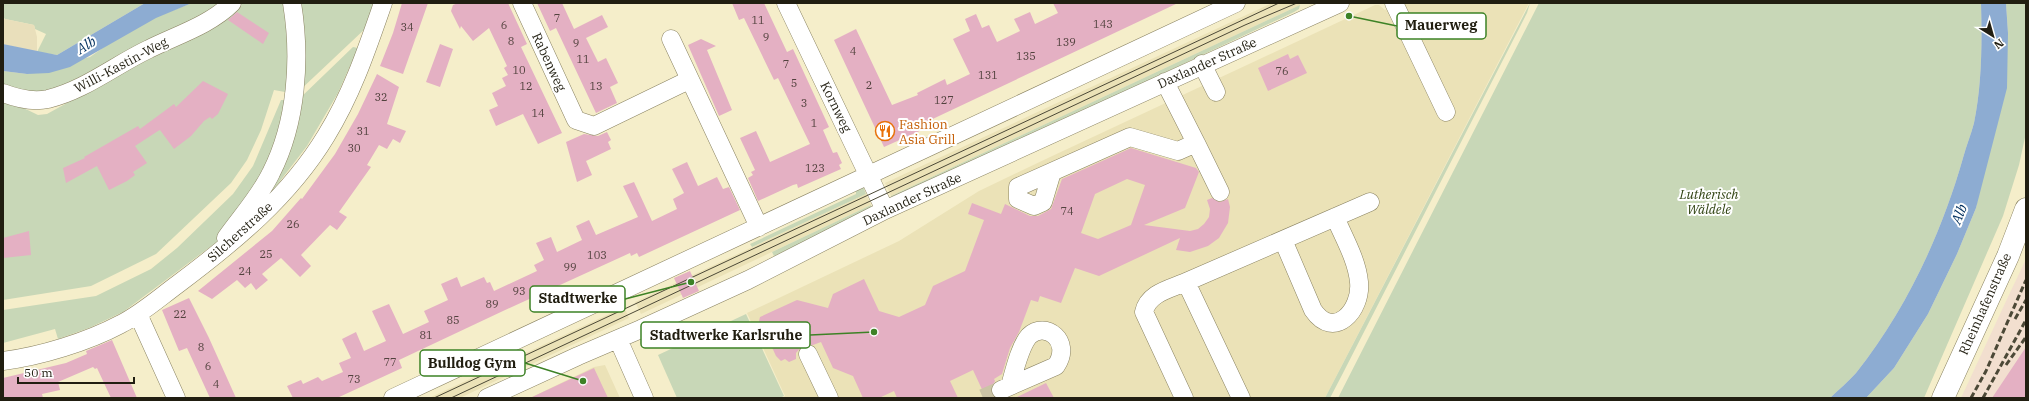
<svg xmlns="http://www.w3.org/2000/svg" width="2029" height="401" font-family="'IBM Plex Serif',serif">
<rect width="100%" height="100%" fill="#f5eeca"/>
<path fill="#ebe2b7" d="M1272 3H1299L1300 5 891 196 885 183Z
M1402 3H1529L1325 398H782L785 396 747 313 899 241 979 191 1048 158 1375 5H1379L1385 10Z
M866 194 871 205 641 314 635 302Z
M624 307 629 318 460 398H429Z
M605 365 620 398H530L594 367Z"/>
<path fill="#f2dfcf" d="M2026 259V398H1961L2007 299Z"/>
<path fill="#c8d7b7" d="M3 3H145L57 55 37 52 46 34 35 29 34 25 5 19 3 17Z
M192 3H225L49 94 3 89V71L27 74 90 57 107 45 156 17Z
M240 3H288L289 88 285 92 274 90 261 130 247 160 231 183 156 254 91 286 3 300V98L38 115 47 114 103 83Z
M296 3H375L367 27 298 92Z
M1530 3 1527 13 1342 375 1330 398H1325Z
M1539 3H1981C1982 43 1982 84 1974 123 1971 135 1966 146 1963 158 1941 235 1906 310 1856 373 1848 382 1838 390 1830 398H1338Z
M2006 3H2026V133L2019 165 2003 216 1924 398H1866L1894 368 1928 314 1957 254 1976 208 2008 33Z
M1300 5 1299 9 1294 12C1160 75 1027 138 892 198L891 196Z
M353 47 358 48 338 93 307 146 267 198 222 238 123 312 89 328 58 339 55 329 3 343V310L96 296 151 269 177 248 233 194 253 166 281 100H298Z
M863 186 866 194 752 247 750 244 856 194V189Z
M871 205V208L864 214 774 256 772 252Z
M746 314 784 396 780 398H677L658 355Z"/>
<path fill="#e9dfbb" d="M5 19 34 25 37 37V52L3 44V20Z"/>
<path fill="#8dacd2" d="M145 3H192L156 18 70 67 49 73 27 74 3 71V44L57 55Z
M1981 3H2006L2008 33 2007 88 1976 208 1957 254 1928 314 1894 368 1866 398H1830C1838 390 1848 382 1856 373 1906 310 1941 235 1963 158 1966 146 1971 135 1974 123 1982 84 1982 43 1981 3Z"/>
<path fill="#e4b0c3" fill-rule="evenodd" d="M402 3H428L403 74 380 66 393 33Z
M458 3H508L527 44 521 47 562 133 538 144 523 114 496 126 489 110 498 106 492 93 506 86 502 78 508 75 504 68 507 66 489 28 473 41 461 26 460 29 451 11 453 5Z
M537 3H562L574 29 602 15 608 27 586 38 598 62 606 58 618 83 610 87 617 103 596 113 556 28 550 31Z
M732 3H764L787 52 793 49 829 127 823 130 833 153 837 152 842 163 839 165 841 169 798 188 797 184 793 185 758 201 748 178 753 175 751 172 755 170 740 138 756 131 770 162 810 144 778 78 774 80 744 18 739 20Z
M1053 3H1178L922 124 924 129 884 147 834 40 856 29 892 105 918 95 917 93 945 79 947 85 970 74 953 39 970 31 965 19 976 14 982 28 989 25 997 42 1020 31 1014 19 1030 12 1035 24 1058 13Z
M237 12 269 33 263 44 228 20Z
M701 39 716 46 707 50 732 110 719 116 688 45Z
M440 44 453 49 440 87 426 82Z
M1288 54 1290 59 1298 55 1307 73 1268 91 1258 68Z
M377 74 399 87 387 124 406 131 400 143 393 139 387 149 379 145 367 165 371 167 339 212 347 217 337 230 330 225 301 255 311 266 300 277 281 258 262 274 268 280 256 290 251 283 245 288 237 280 212 299 198 291 272 231 301 198 302 199 335 154 358 114Z
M203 81 228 94 218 114 212 119 210 117 204 121 191 136 174 149 160 130 158 131 135 146 147 163 133 172 135 175 127 181 109 190 97 166 66 183 63 168 85 158 84 157 138 126 140 129 174 104 176 107Z
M607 132 611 140 608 142 611 149 586 161 592 175 577 182 566 142 584 134 598 136Z
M1131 148 1196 168 1199 172 1185 208 1144 225 1190 231 1198 229 1204 224 1209 217 1210 209 1207 200 1212 198 1220 202 1228 199 1230 207 1228 223 1219 238 1208 246 1190 252 1176 250 1180 238 1099 276 1075 268 1061 303 1040 296 1038 302 1031 300 1019 332 1010 348 1002 374 994 379 995 381 991 389 994 398H986L973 370 950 381 958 398H897L894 391 879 398H863L853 376 833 368 821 342 813 345H803L796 353V359L789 362 785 359 781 361 776 356 770 343 759 341 763 335 758 325 760 317 797 300 828 308 833 294 864 279 879 311 899 317 925 305 933 286 965 271 984 220 968 214 972 203 1001 214 1005 204 1030 216H1038L1051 209 1062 179ZM1127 179 1145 185 1131 225 1098 239 1081 233 1095 194Z
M687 162 698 186 717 177 723 189 729 187 740 210 639 257 637 253 631 256 630 253 503 311 399 360 402 368 337 398H293L287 386 301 380 303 384 318 377 322 381 343 372 339 363 351 358 342 339 356 332 364 351 386 341 372 311 389 304 403 334 429 322 424 311 448 300 441 284 457 277 461 287 484 277 487 283 490 282 494 291 537 271 534 265 544 260 536 243 551 237 557 252 582 240 576 226 589 220 596 235 638 217 623 186 634 182 652 221 677 209 673 199 684 193 672 169Z
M29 231 31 255 3 258V238Z
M690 271 699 291 683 298 674 278Z
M189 298 209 338 236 398H210L187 348 179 351 162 310Z
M112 340 137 398H111L97 368 95 369 93 367 58 382 60 390 42 394 43 398H3V378L66 363 87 354 86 351Z
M2026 347V398H1992Z
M594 368 608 398H530Z
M1046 383 1054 398H1015Z"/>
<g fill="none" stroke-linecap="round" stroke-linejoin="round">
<path stroke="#cbc4a5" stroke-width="18" stroke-dasharray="18 9" stroke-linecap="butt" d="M983 398 1001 390"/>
<defs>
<path id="minor" d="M522 3 576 120 594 126 689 80
M786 3 885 210
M1394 3 1446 112
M671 39 759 227
M1202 64 1216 92
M3 93C16 98 34 102 48 99 85 90 115 65 149 49 177 35 210 25 232 3
M1196 143 1220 192
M1052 172 1043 202 1034 206 1018 199V187L1130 137 1178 151 1196 143 1165 82
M226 238C241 217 260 196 271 173 297 122 301 58 292 3
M1283 240 1313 310C1334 341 1362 310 1359 282 1357 260 1344 238 1335 217
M1186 282 1370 202
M138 314 176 398
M618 339 644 398
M808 354 829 398
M3 361C41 356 87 342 121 324 141 314 159 298 178 284 234 242 289 197 326 136 352 94 367 49 383 3
M1001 390 1056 366C1073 341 1045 320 1029 336 1020 346 1014 372 1010 386
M393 398 1236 3
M487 398 578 356 641 329 748 280 885 210 1340 3
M1184 398 1144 312C1148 293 1170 289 1186 282L1241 398"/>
<path id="major" d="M1943 398 2008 256 2026 209"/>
</defs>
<use href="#minor" stroke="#898261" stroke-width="19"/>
<use href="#major" stroke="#898261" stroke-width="23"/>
<use href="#minor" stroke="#fff" stroke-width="18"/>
<use href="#major" stroke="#fff" stroke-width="22"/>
<path stroke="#4c4937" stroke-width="1" d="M434 398 1279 3
M451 398 1245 25 1297 3"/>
<path stroke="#4c4937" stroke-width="3" stroke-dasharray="6 3" stroke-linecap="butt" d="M2015 319 2026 300
M2006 365 2026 337
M1971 398 1986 371 2026 280
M1983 398 2026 320"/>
</g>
<defs>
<symbol id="restaurant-ring" viewBox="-11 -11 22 22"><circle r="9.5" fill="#fff" stroke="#e8710a" stroke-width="1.5"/><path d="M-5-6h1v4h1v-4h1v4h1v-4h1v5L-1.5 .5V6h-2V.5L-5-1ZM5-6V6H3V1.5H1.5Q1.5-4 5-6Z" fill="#e8710a"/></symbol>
</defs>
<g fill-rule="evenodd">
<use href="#restaurant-ring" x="874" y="120" width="22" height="22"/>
</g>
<g text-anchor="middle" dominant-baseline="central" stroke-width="4" stroke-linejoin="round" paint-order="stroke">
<g font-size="11" fill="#52423e">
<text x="557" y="18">7</text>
<text x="758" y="20">11</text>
<text x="1103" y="24">143</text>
<text x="504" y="25">6</text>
<text x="407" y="27">34</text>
<text x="766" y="37">9</text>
<text x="511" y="41">8</text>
<text x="1066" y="42">139</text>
<text x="576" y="43">9</text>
<text x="853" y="51">4</text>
<text x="1026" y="56">135</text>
<text x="583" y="59">11</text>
<text x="786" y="64">7</text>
<text x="519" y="70">10</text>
<text x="1282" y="71">76</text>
<text x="988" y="75">131</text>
<text x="794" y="83">5</text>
<text x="869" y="85">2</text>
<text x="526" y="86">12</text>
<text x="596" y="86">13</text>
<text x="381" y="97">32</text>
<text x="944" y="100">127</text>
<text x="804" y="103">3</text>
<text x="538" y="113">14</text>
<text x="814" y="123">1</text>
<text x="363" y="131">31</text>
<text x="354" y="148">30</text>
<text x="815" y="168">123</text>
<text x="1067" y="211">74</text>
<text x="293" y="224">26</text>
<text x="266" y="254">25</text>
<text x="597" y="255">103</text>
<text x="570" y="267">99</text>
<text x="245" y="271">24</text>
<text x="519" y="291">93</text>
<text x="492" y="304">89</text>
<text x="180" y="314">22</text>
<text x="453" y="320">85</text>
<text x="426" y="335">81</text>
<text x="201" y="347">8</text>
<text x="390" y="362">77</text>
<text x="208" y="366">6</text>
<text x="354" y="379">73</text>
<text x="216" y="384">4</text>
</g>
<g font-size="13" fill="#211e11" stroke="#fff">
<text transform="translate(549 62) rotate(65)">Rabenweg</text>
<text transform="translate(1207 63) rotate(-24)">Daxlander Straße</text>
<text transform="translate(121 65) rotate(-28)">Willi-Kastin-Weg</text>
<text transform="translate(836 107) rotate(64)">Kornweg</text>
<text transform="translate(912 199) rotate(-25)">Daxlander Straße</text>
<text transform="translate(240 232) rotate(-42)">Silcherstraße</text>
<text transform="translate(1985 304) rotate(-66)">Rheinhafenstraße</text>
</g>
<g font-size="13" fill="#c56008" stroke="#fff" text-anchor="start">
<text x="899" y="124">Fashion<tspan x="899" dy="15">Asia Grill</tspan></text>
</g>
<g font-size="13" font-style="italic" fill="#2e410f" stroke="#fff">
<text x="1709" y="194">Lutherisch<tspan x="1709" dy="15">Wäldele</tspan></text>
</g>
<g font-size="14" font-style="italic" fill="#012f5e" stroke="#fff">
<text transform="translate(86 45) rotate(-32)">Alb</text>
<text transform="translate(1959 214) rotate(-69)">Alb</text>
</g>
</g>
<path fill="none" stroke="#3d8226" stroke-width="1.5" d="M1349 16L1397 26M691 282L625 299M874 332L810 335M583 381L525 363"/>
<g fill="#3d8226" stroke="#fff" stroke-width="1.5">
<circle cx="1349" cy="16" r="4"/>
<circle cx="691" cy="282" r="4"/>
<circle cx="874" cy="332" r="4"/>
<circle cx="583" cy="381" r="4"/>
</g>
<g fill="#fff" stroke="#3d8226" stroke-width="1.5">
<rect x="1397" y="13" width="89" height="26" rx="4"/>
<rect x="530" y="286" width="95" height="26" rx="4"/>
<rect x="641" y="322" width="169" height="26" rx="4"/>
<rect x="420" y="350" width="105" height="26" rx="4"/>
</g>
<g font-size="14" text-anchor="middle" font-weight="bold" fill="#211e11">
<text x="1441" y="30">Mauerweg</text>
<text x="578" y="303">Stadtwerke</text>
<text x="726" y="340">Stadtwerke Karlsruhe</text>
<text x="472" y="368">Bulldog Gym</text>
</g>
<rect width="2029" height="401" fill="none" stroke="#211e11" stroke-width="8"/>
<g transform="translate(1993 36) rotate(143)" stroke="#ffffff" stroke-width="3" paint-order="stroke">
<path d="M0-3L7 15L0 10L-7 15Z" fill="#211e11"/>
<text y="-6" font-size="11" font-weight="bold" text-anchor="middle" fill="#211e11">N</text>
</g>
<path d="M18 377v6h116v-6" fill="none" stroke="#211e11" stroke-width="2"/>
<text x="24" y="377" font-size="12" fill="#211e11" stroke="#ffffff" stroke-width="3" paint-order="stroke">50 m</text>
</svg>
